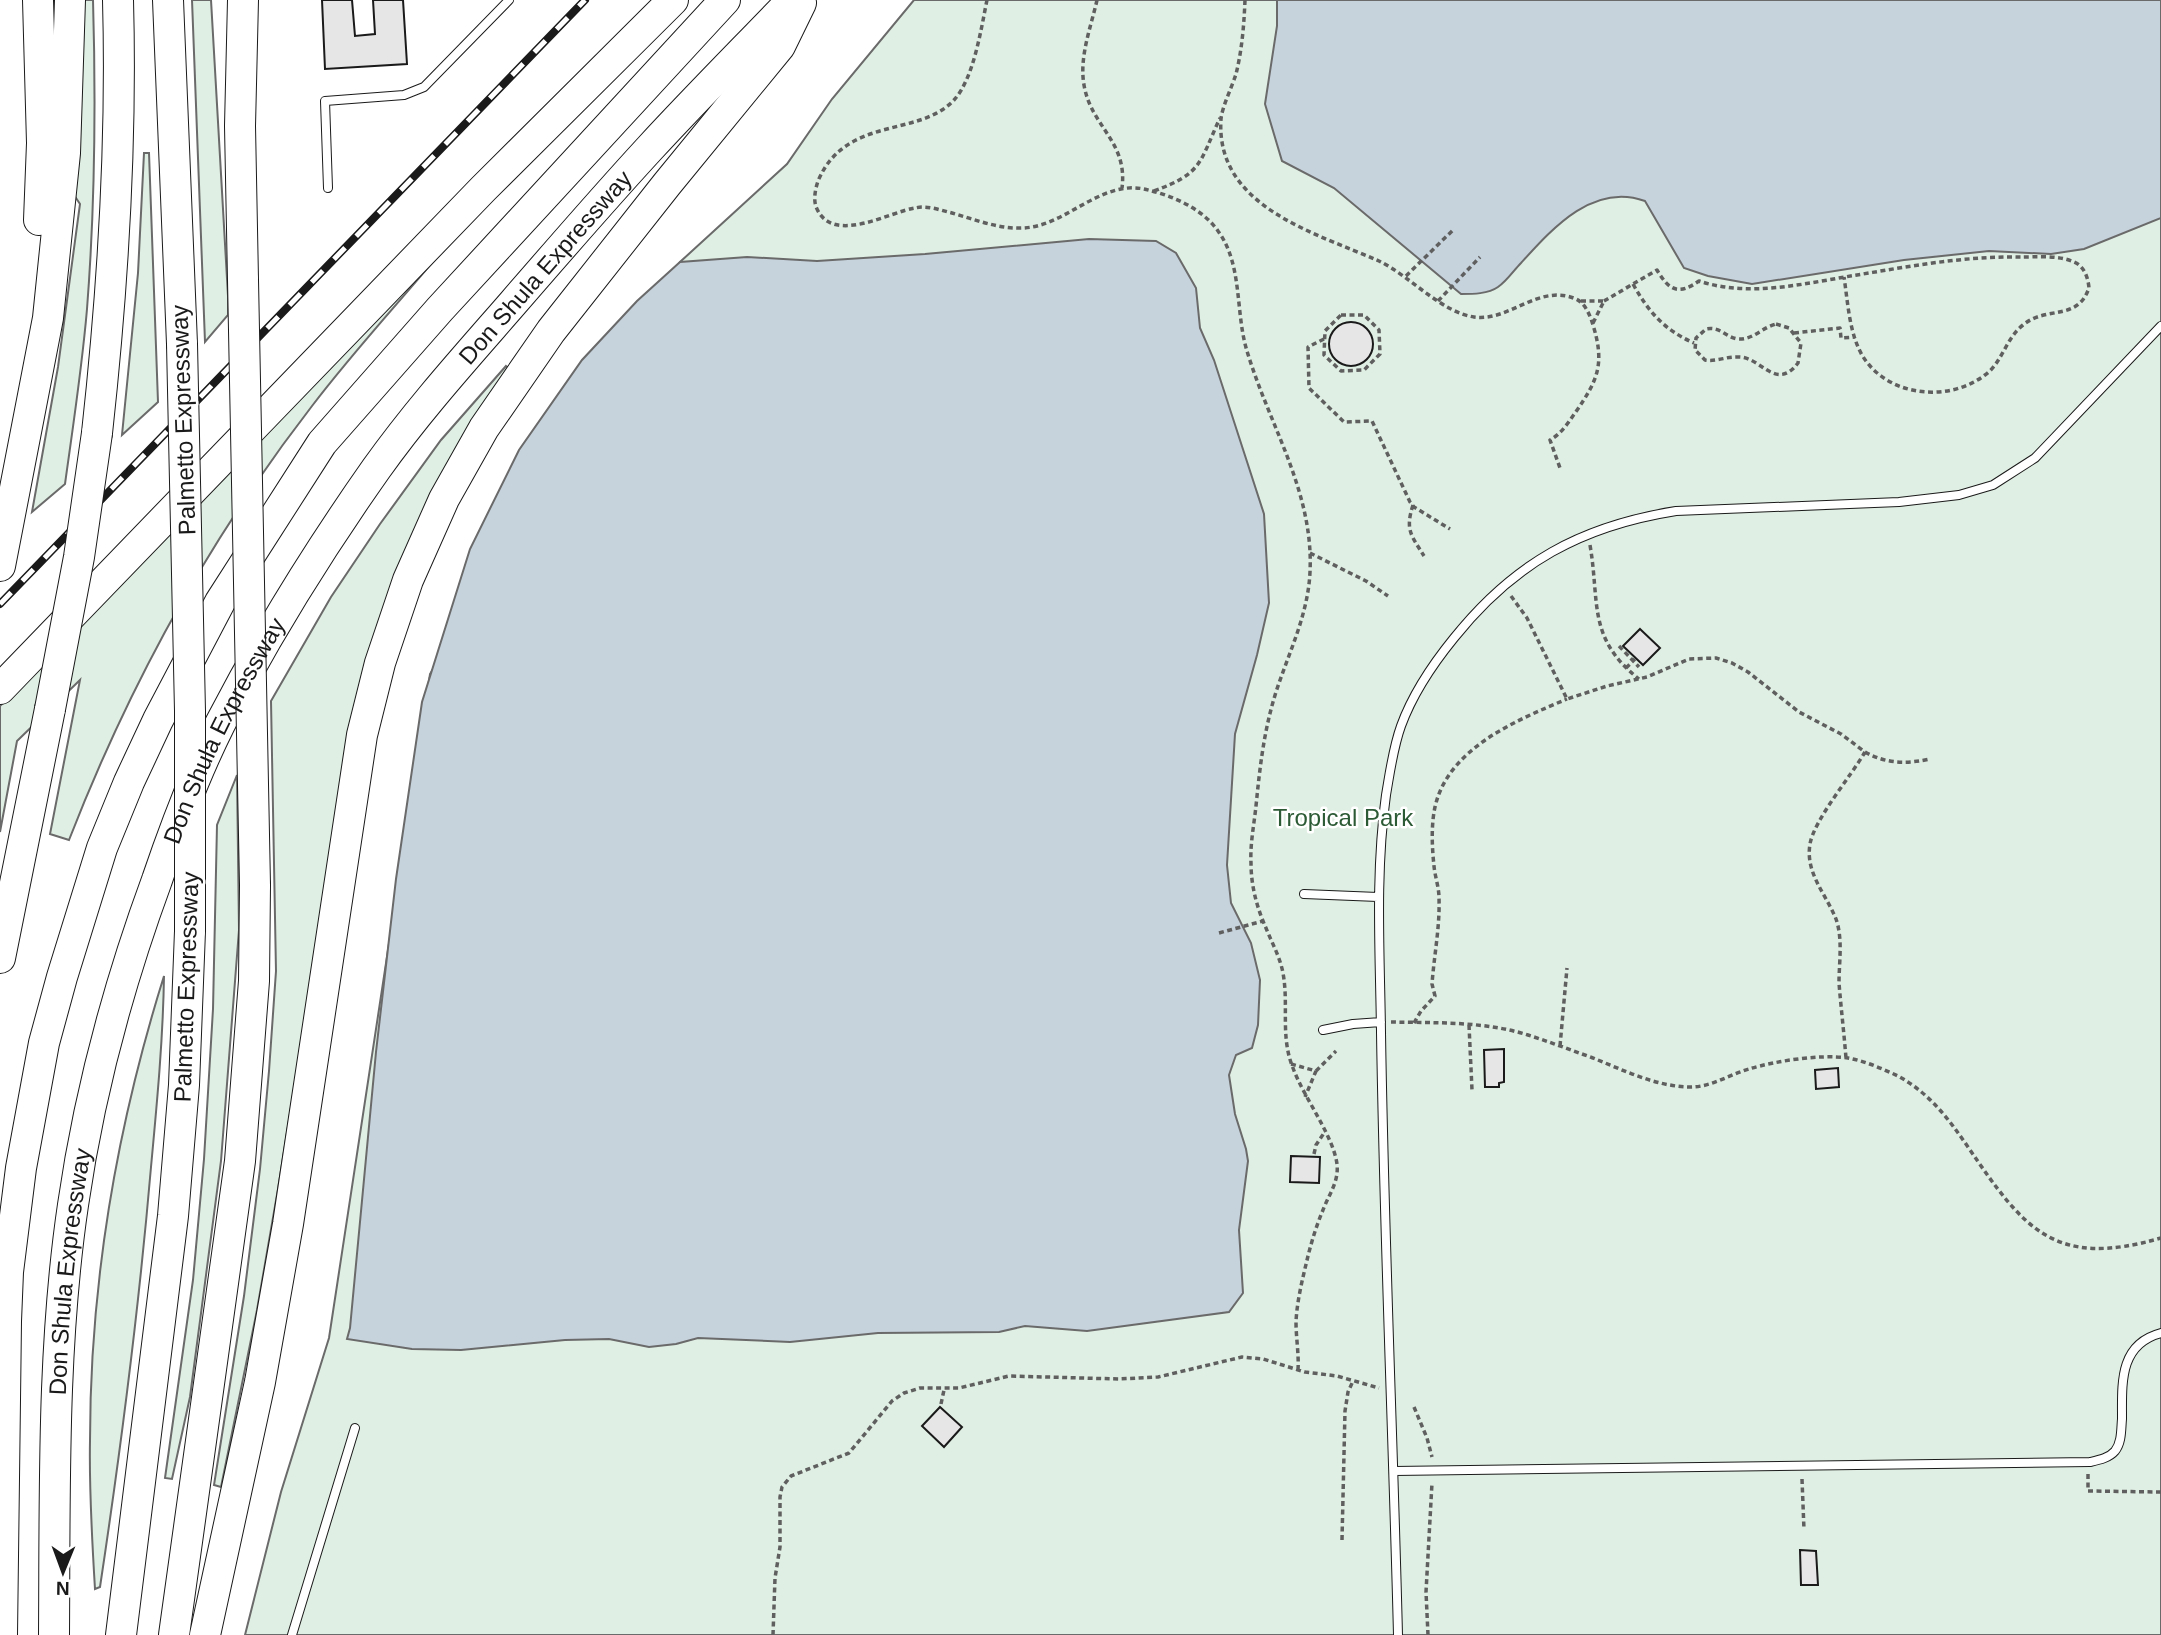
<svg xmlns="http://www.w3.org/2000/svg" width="2161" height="1635" font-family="Helvetica,sans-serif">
<rect width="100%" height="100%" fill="#fff"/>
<path fill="#e0efe3" stroke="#6a6a6a" stroke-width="2" d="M84 0H93C96 103 95 206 87 309 82 368 73 426 65 484L32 512 58 367 80 204 74 195Z
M192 0H211L228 296V315L205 342Z
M914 0H2161V1635H245L281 1492 329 1338 430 674 680 262 787 164 832 99Z
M144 153H149L158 402 122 435 138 273Z
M452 239C406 295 356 348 312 406 209 539 130 683 69 840L50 834 80 680 17 741 0 832V706L134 564Z
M506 366 511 370 347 757 278 1189 257 1310 221 1487 214 1485 244 1296 260 1169 269 1071 276 971 271 701 331 597 380 524 441 440Z
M237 775 239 930 221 1161 190 1397 172 1479 165 1478 193 1280 204 1159 213 1009 217 825Z
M164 976C163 1040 157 1103 151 1167 139 1307 121 1448 100 1587L95 1589C92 1540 89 1490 90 1441 90 1283 117 1126 164 976Z"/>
<path fill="#c6d2dc" stroke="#6a6a6a" stroke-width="2" d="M1277 0H2161V218L2084 249 2051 254 1989 251 1904 260 1752 284 1708 276 1684 268 1645 201C1593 182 1552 229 1521 263 1514 270 1507 281 1498 287 1488 294 1473 294 1461 294L1334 188 1282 161 1265 104 1277 26Z
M1089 239 1156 241 1176 253 1196 288 1200 328 1214 360 1264 514 1269 603 1257 655 1235 734 1227 865 1231 903 1251 943 1260 980 1258 1025 1252 1048 1236 1055 1229 1075 1235 1114 1246 1149 1248 1161 1239 1230 1243 1293 1229 1312 1087 1331 1025 1326 999 1332 878 1333 790 1342 698 1338 676 1344 649 1347 609 1339 565 1340 461 1350 412 1349 347 1339 350 1328 376 1052 396 879 422 702 470 549 519 450 582 360 637 301 680 262 747 257 817 261 925 254Z"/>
<path fill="#e6e6e6" stroke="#1a1a1a" stroke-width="2" d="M322 0H352L355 36 375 34 373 0H403L407 64 325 69Z
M1329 344a22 22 0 1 1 44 0a22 22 0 1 1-44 0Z
M1640 629 1660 648 1643 665 1623 646Z
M1504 1049V1082L1499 1083V1087H1485L1484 1050Z
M1838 1068 1839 1087 1816 1089 1815 1070Z
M1291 1156 1320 1157 1319 1183 1290 1182Z
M940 1407 962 1427 944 1447 922 1426Z
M1800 1550 1816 1551 1818 1585H1801Z"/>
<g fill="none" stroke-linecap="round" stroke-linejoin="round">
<defs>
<path id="service" d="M328 188 325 101 404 95 424 87 509 0
M1304 894 1378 897
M1323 1030 1353 1024 1381 1022
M1394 1471 2090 1462C2099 1460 2109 1458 2115 1451 2122 1442 2121 1429 2122 1419 2122 1383 2119 1344 2161 1333
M292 1635 355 1428
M1398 1635C1393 1434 1384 1233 1381 1032 1380 952 1375 874 1386 795 1390 772 1393 748 1401 726 1413 693 1432 665 1454 638 1514 563 1581 526 1676 511L1899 502 1959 495 1993 485 2035 458 2161 326"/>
<g id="motorway">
<path d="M38 0 42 143 39 220"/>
<path d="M168 0 182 344"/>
<path d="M243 0 240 126 243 280"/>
<path d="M97 433C113 288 122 145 118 0"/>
<path d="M0 566 48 318 65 153 70 0"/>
<path d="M0 689 483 189 673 0"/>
<path d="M0 958 50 709"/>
<path d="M2 1635 6 1321 8 1272 21 1168 44 1043 62 977 102 848 129 782 158 720 220 602 322 443 440 309 725 0"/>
<path id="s1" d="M54 1635C55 1492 52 1347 73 1205 89 1094 118 986 157 880 175 827 195 774 220 724 266 635 319 550 376 469 418 410 466 357 513 303 558 251 603 199 650 148 696 98 745 49 792 0"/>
<path d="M121 1635 173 1216 184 1085 190 931"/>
<path d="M174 1635 240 1161 254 981 255 885"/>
<path d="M205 1635 260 1382 288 1224 362 735 380 663 408 580 444 499 484 428 551 331 667 184 780 46 801 3"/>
</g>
</defs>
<use href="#service" stroke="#1a1a1a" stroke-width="10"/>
<use href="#motorway" stroke="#1a1a1a" stroke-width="32"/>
<path stroke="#5f5f5f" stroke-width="3.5" stroke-dasharray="5 3.5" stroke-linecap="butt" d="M987 0C981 29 974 78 954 100 919 138 846 115 818 181 815 190 813 201 817 209 834 245 889 212 915 208 927 205 940 210 952 213 980 221 1008 233 1037 226 1073 217 1105 181 1144 189 1171 195 1202 208 1218 231 1243 265 1235 312 1247 351 1269 425 1314 492 1310 572 1308 615 1289 652 1276 692 1264 730 1260 766 1256 806 1254 825 1250 844 1251 863 1251 886 1257 908 1266 928 1272 943 1280 957 1283 973 1289 1006 1280 1036 1293 1068 1304 1098 1333 1135 1337 1164 1339 1182 1329 1194 1323 1210 1317 1224 1312 1240 1308 1256 1303 1277 1297 1300 1296 1322 1296 1338 1299 1354 1298 1370
M1097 0C1091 27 1079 57 1084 85 1091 127 1128 141 1122 188
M1245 0C1244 25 1242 50 1236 74 1232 87 1222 107 1221 119 1215 207 1316 233 1379 261 1410 276 1441 312 1474 317 1510 322 1538 283 1576 299 1585 303 1590 315 1593 325 1605 364 1598 380 1575 413 1568 423 1561 434 1550 440L1560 468
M1154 191C1203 173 1199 163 1220 118
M1406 276 1453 230
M1633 284C1648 311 1664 330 1694 343
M1438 301 1480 257
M1581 301H1604L1593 323
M1604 301 1657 270C1669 290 1678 296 1699 281 1750 298 1806 283 1857 275 1911 266 1965 256 2021 257 2036 257 2059 255 2074 262 2084 266 2088 277 2089 288 2077 322 2047 305 2023 325 2006 338 2002 363 1985 375 1948 403 1887 397 1862 355 1849 332 1848 303 1844 277
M1341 315H1364L1379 330 1380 354 1364 370 1341 371 1324 355 1325 331Z
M1776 324 1789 328 1801 343 1798 363C1776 392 1761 357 1739 357 1727 356 1717 362 1705 360L1695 350 1696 338 1706 329C1720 326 1725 337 1738 339 1753 340 1763 327 1776 324Z
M1794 333 1840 328 1841 338 1855 337
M1324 339 1308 347 1309 388 1344 422 1372 421 1410 502 1414 507 1450 529
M1413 505C1405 530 1411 535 1424 556
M1590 545C1600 603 1587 638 1639 679
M1310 553 1366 581 1388 596
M1511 596 1527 618 1567 699 1607 686 1647 677 1689 659 1716 658 1732 663 1748 672 1799 712 1841 734 1865 752C1851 776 1814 820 1810 844 1805 873 1826 894 1836 919 1843 939 1839 962 1839 983 1841 1008 1844 1033 1846 1058
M1619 646 1639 667
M1626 668 1635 659
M1865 752C1886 764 1907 764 1930 759
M1219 933 1263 921
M1391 1022C1436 1023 1484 1021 1528 1035 1550 1042 1571 1050 1593 1058 1623 1070 1655 1086 1688 1087 1710 1088 1728 1075 1749 1069 1775 1061 1820 1054 1848 1058 1865 1061 1883 1069 1898 1076 1929 1093 1948 1118 1968 1147 2024 1229 2054 1269 2161 1238
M1414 1023 1421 1011 1435 996 1432 984C1434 956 1440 927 1439 898 1439 887 1435 877 1434 866 1432 848 1431 825 1435 807 1448 748 1517 720 1567 699
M1469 1025 1472 1090
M1560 1046 1567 968
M1291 1064 1316 1071 1305 1097
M1316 1071 1336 1051
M1314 1154 1316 1145 1324 1133
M941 1404 944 1390
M1414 1407 1427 1438 1432 1457
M2088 1474V1491L2161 1492
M1802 1479 1804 1530
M1342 1540 1345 1411 1348 1392 1353 1381
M773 1635 775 1578 780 1547V1497L782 1487 791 1476 849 1453 892 1401 904 1393 920 1388H959L1009 1376 1119 1379 1158 1377 1242 1357 1263 1359 1305 1372 1337 1376 1379 1388
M1428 1635 1426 1592 1432 1483"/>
<use href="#service" stroke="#fff" stroke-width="8"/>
<use href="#motorway" stroke="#fff" stroke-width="30"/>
<defs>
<path id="rail" d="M0 604 585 0"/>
</defs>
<use href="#rail" stroke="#1a1a1a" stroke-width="8"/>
<use href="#rail" stroke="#fff" stroke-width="5" stroke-dasharray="16" stroke-linecap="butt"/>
<defs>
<path id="motorway-bridge" d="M243 280 255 885
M182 344 190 711V931
M50 709 79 557 97 433"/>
</defs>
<use href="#motorway-bridge" stroke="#1a1a1a" stroke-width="32" stroke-linecap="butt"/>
<use href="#motorway-bridge" stroke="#fff" stroke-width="30"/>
</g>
<g text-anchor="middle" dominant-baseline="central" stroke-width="5" stroke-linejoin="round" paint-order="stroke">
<g font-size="24" fill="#1a1a1a" stroke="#fff">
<text stroke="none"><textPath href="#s1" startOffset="1498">Don Shula Expressway</textPath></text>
<text transform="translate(183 420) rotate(-92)">Palmetto Expressway</text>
<text stroke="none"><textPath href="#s1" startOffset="931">Don Shula Expressway</textPath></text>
<text transform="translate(186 987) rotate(-88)">Palmetto Expressway</text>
<text stroke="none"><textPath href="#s1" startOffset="364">Don Shula Expressway</textPath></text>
</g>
<g font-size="24" fill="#2b5a34" stroke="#fff">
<text x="1343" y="817">Tropical Park</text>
</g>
</g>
<g transform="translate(63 1572) rotate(181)" stroke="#ffffff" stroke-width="5" paint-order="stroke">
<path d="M0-5L12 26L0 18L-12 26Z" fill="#1a1a1a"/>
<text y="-10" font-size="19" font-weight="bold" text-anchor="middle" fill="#1a1a1a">N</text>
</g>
</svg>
